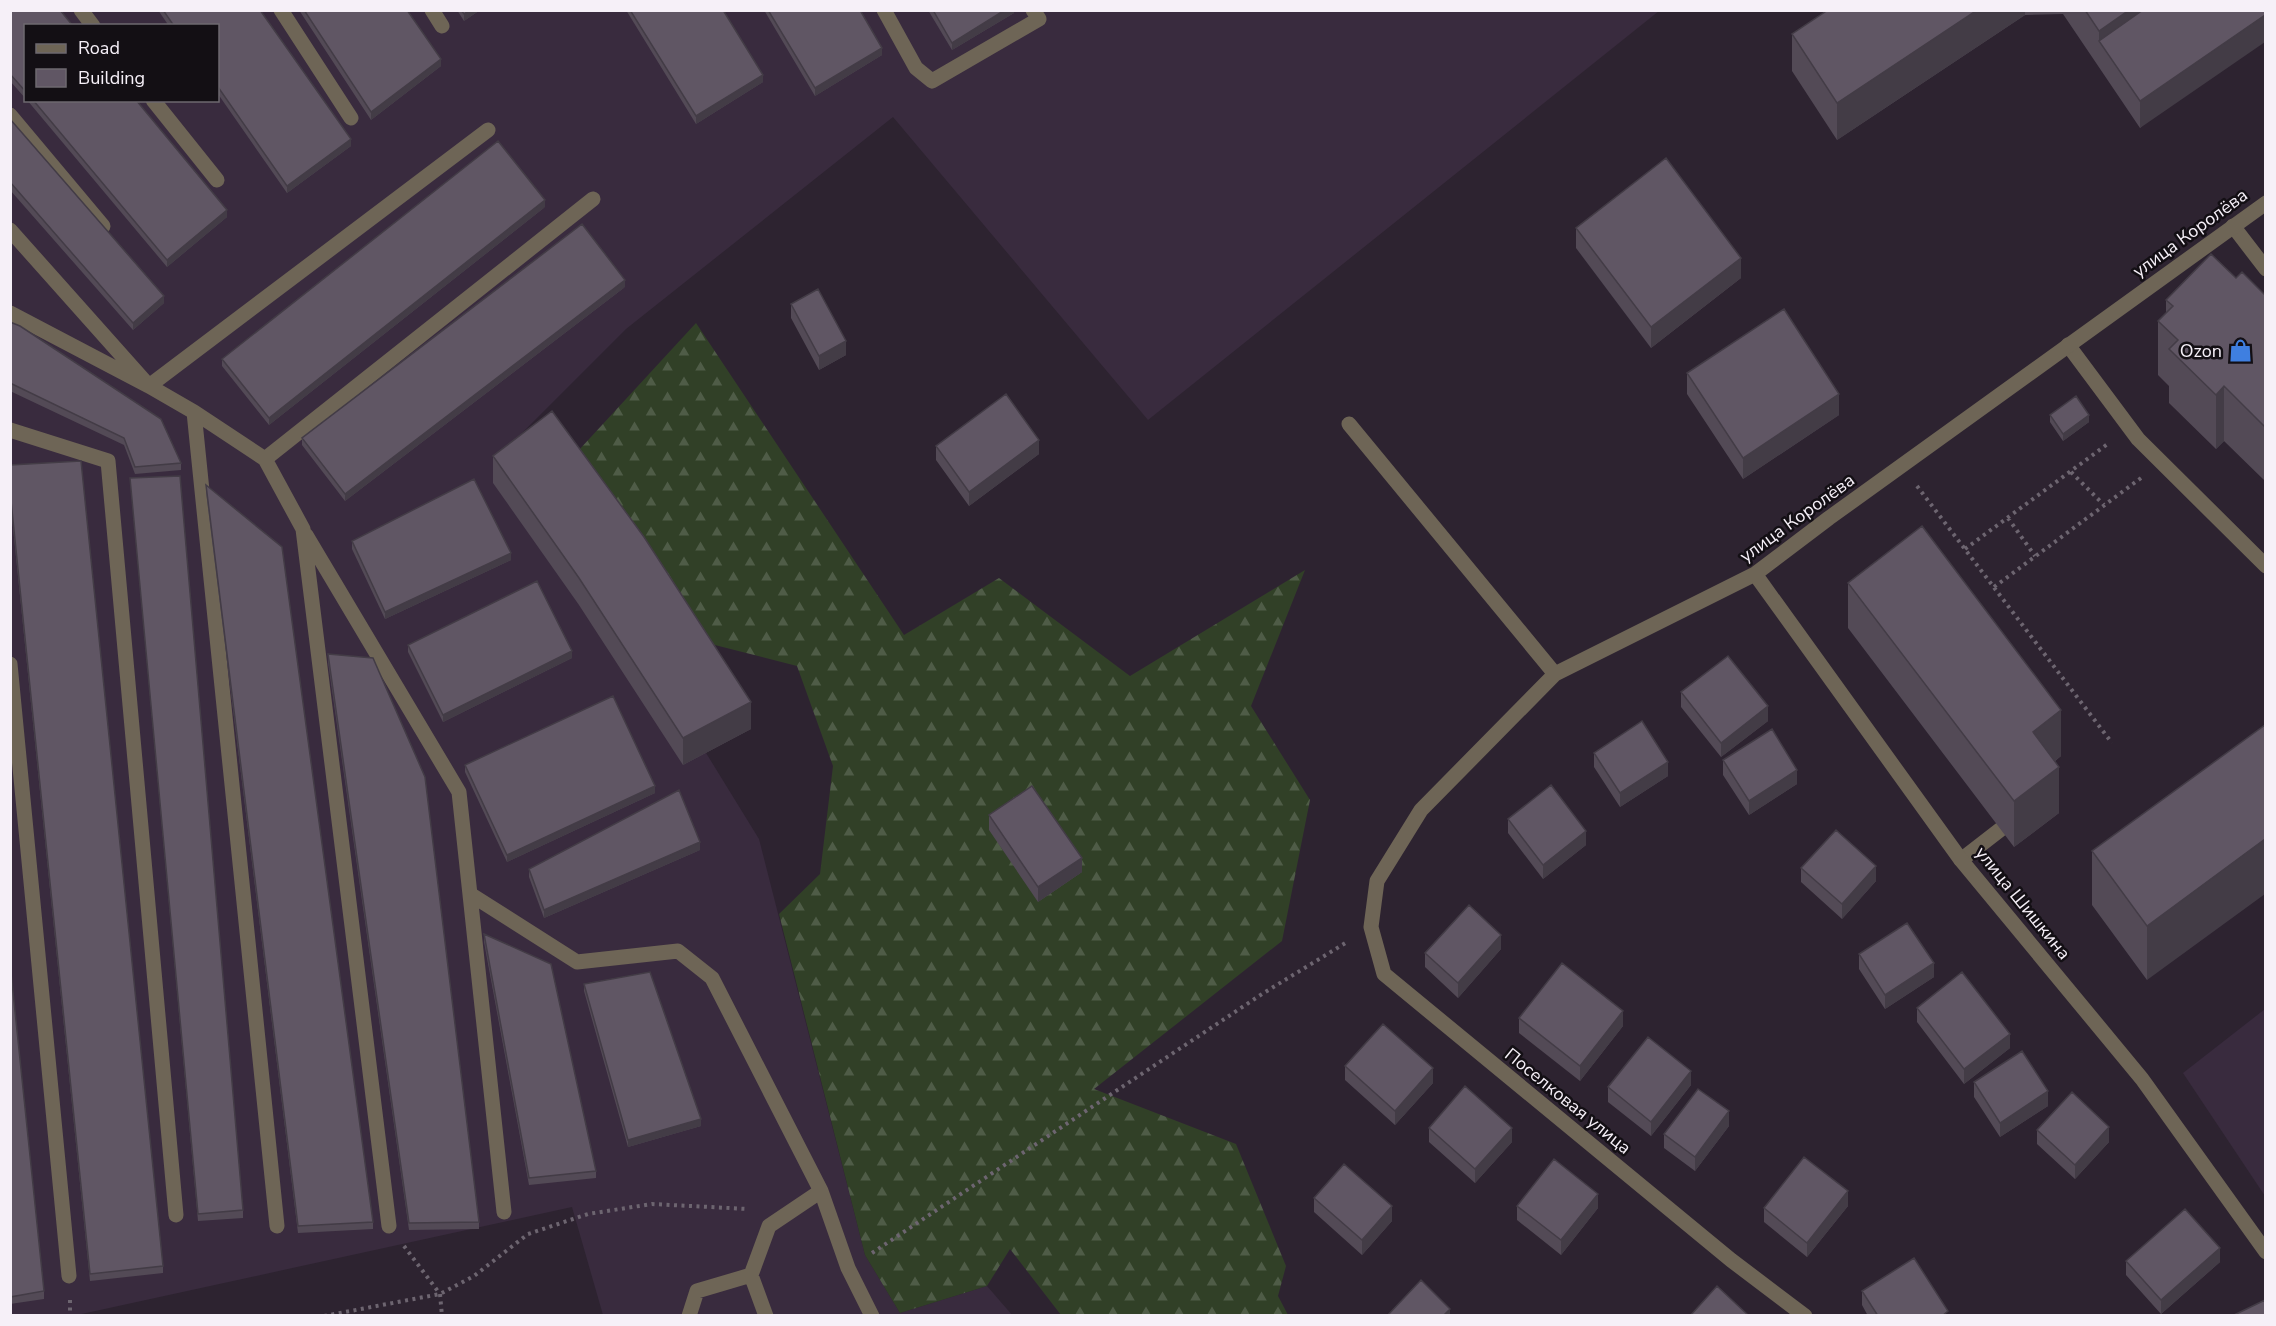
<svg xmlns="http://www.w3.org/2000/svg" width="2276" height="1326" font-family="'Nunito Sans',sans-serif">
<defs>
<pattern id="forest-firs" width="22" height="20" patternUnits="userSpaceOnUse" patternTransform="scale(1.5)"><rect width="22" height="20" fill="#314027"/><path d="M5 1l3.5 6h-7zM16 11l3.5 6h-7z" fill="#4f5c47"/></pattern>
</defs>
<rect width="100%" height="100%" fill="#2d2330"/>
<path fill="#392b3e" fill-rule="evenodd" d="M10 11H1659L1148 420 893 117 626 329 514 441 759 839 865 1255 900 1313 987 1286 1013 1316 603 1315 572 1207 77 1315H11ZM26 26H218V100H26Z
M2265 1009V1196L2183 1073Z"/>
<path fill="url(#forest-firs)" d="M696 323 904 635 999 578 1130 676 1305 570 1251 706 1310 800 1282 941 1094 1089 1236 1144 1286 1266 1278 1296 1288 1315H1061L1010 1249 987 1286 900 1313 865 1255 779 914 820 874 833 766 797 666 707 643 555 476Z"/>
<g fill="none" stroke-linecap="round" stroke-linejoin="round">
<path stroke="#6d6570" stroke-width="4" stroke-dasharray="3 4.5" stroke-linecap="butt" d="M2071 472 2104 505
M1917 486 2112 743
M2008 518 2035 556
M1965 549 2109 443
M1994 587 2141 478
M404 1246 440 1294 442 1316
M872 1253 1262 994 1347 942
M70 1300V1316
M324 1316 440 1294 474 1276 528 1234 588 1214 652 1204 748 1209"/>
<path stroke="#6e6556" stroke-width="15" d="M81 10 93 26
M281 10 351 118
M432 10 442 26
M884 10 916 68 932 81 1039 19 1033 10
M153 100 217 180
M10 115 103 226
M2233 226 2266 269
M10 230 149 386 488 130
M10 313 149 386 194 412 277 1226
M2068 345 2138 439 2266 566
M194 412 265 459 303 529 389 1226
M10 430 108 461 176 1215
M265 459 593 199
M306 535 459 792 504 1212
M10 664 69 1276
M1961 860 2001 829
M470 894 577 962 678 951 712 978 821 1191 848 1268 872 1316
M689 1316 697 1291 751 1275
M766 1316 751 1275 769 1226 821 1191"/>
<path stroke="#6e6556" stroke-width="15" d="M1349 424 1555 674
M1755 574 1961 860 2142 1079 2266 1252
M1805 1316 1731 1260 1384 974 1371 927 1377 881 1421 810 1555 674 1755 574 1829 518 2266 203"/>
</g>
<path fill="#534a56" d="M10 10 26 26V99L10 81Z
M158 10H260L351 146 287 193 218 94V26H169Z
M299 10H407L441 66 371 120Z
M457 10H480L464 21Z
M626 10H723L763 82 696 124Z
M764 10H860L882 55 815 96Z
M928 10H1014V13L952 50Z
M1828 10H2265L2140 128 2063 14 2025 15 1837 140 1792 71V34Z
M27 100H136L227 217 167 267Z
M10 119 164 303 133 330 10 190Z
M545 207 269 425 222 366V359Z
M1576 228 1741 278 1651 348 1576 248Z
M2236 278 2265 295V481L2224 441 2216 449 2169 403V386L2158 375V321L2166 313V300Z
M625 287 345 501 302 445V438Z
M791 304 846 355 819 370 791 318Z
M10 322 181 463V470L135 474 124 445 10 391Z
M1687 373 1839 415 1743 479 1687 394Z
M2050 415 2089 422 2063 441 2050 422Z
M936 446 1039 454 969 506 936 460Z
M493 456 751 729 683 765 579 605 493 483Z
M10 465 163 1266V1273L90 1281 10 498Z
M130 478 243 1210V1218L198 1221Z
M206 485 373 1222V1229L298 1233 206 492Z
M352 541 511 560 385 619 352 549Z
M1848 583 2061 756 2054 762 2059 813 2014 847 1848 628Z
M408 645 572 658 443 722 408 652Z
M328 654 479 1222V1229L409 1230 328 662Z
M1681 692 1768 721 1721 757 1681 707Z
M2265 725 2147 980 2092 905V851Z
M1594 753 1668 776 1620 807 1594 767Z
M1723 760 1797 784 1749 815 1723 775Z
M465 765 655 793 507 862 465 772Z
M989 815 1082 872 1038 902 989 830Z
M1508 819 1586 845 1543 879 1508 833Z
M700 850 544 918 529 877V869Z
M1801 868 1876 881 1842 919 1801 882Z
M484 934 596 1171V1178L529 1185 484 942Z
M1501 949 1458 998 1425 967V953Z
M1859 954 1934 977 1885 1009 1859 969Z
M10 963 44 1291V1299L10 1304Z
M584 984 701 1126 628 1147 584 991Z
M1917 1008 2010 1048 1964 1084 1917 1022Z
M1519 1018 1623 1026 1580 1081 1519 1033Z
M1345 1066 1433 1083 1395 1125 1345 1080Z
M1974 1082 2048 1106 2000 1137 1974 1097Z
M1691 1085 1651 1136 1608 1102V1087Z
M1729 1126 1695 1171 1664 1148V1134Z
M1429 1128 1512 1142 1475 1183 1429 1142Z
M2037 1130 2109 1142 2075 1179 2037 1144Z
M1314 1198 1392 1221 1362 1255 1314 1212Z
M1517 1206 1598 1208 1561 1255 1517 1220Z
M1848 1206 1807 1257 1764 1222V1208Z
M2126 1261 2220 1262 2161 1314 2126 1275Z
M1862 1291 1948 1316H1868L1862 1305Z"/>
<path fill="#433c46" d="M469 10H480L464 21V14Z
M1005 10H1014V13L952 50V43Z
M1977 10H2025V15L1837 140V103Z
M2129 10H2159L2099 41V31Z
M2265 15V42L2140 128V101Z
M882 48V55L815 96V88Z
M441 59V66L371 120V112Z
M763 75V82L696 124V116Z
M351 139V146L287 193V186Z
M545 200V207L269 425V418Z
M227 210V217L167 267V260Z
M1741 258V278L1651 348V327Z
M625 280V287L345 501V494Z
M164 296V303L133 330V323Z
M846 341V355L819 370V356Z
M2224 386V441L2216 449V395Z
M1839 394V415L1743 479V458Z
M2089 415V422L2063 441V434Z
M1039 440V454L969 506V492Z
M511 553V560L385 619V612Z
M572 651V658L443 722V715Z
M751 702V729L683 765V738Z
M1768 706V721L1721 757V743Z
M2061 710V756L2033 778V732Z
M1668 762V776L1620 807V793Z
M2059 767V813L2014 847V801Z
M1797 770V784L1749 815V801Z
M655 786V793L507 862V855Z
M1586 831V845L1543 879V865Z
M2265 839V894L2147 980V926Z
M700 842V850L544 918V910Z
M1082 858V872L1038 902V887Z
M1876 866V881L1842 919V904Z
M1501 935V949L1458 998V983Z
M1934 963V977L1885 1009V995Z
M1623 1011V1026L1580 1081V1066Z
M2010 1034V1048L1964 1084V1069Z
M1433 1068V1083L1395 1125V1111Z
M1691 1071V1085L1651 1136V1122Z
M2048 1091V1106L2000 1137V1123Z
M1729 1111V1126L1695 1171V1157Z
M701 1119V1126L628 1147V1140Z
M2109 1127V1142L2075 1179V1165Z
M1512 1128V1142L1475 1183V1169Z
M1848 1191V1206L1807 1257V1243Z
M1598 1194V1208L1561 1255V1240Z
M1392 1206V1221L1362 1255V1240Z
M2220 1248V1262L2161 1314V1300Z
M1450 1309V1316H1443Z"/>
<path fill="#605664" stroke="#433c46" stroke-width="1.5" d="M10 10H60L73 26H26V92L10 74Z
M163 10H260L351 139 287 186 218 87V26H174Z
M304 10H407L441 59 371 112Z
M461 10H469L464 14Z
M630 10H723L763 75 696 116Z
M768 10H860L882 48 815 88Z
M933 10H1005L952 43Z
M1828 10H1977L1837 103 1792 34Z
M2085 10H2129L2099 31Z
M2143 10H2265V15L2140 101 2099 41Z
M33 100H136L227 210 167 260Z
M10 119 164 296 133 323 10 182Z
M498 141 545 200 269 418 222 359Z
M1666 158 1741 258 1651 327 1576 228Z
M582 224 625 280 345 494 302 438Z
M2211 254 2236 278 2242 272 2265 295V427L2224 386 2216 395 2169 349 2178 340 2158 321 2173 306 2166 300Z
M818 289 846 341 819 356 791 304Z
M1784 309 1839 394 1743 458 1687 373Z
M10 322 20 326 161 419 181 463 135 467 124 438 10 383Z
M1006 394 1039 440 969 492 936 446Z
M2076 396 2089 415 2063 434 2050 415Z
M552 411 644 537 751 702 683 738 579 578 493 456Z
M81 461 163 1266 90 1274 10 491V465Z
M180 476 243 1210 198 1214 130 478Z
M474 479 511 553 385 612 352 541Z
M206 485 282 547 373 1222 298 1226Z
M1922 526 2061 710 2033 732 2059 767 2014 801 1848 583Z
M537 581 572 651 443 715 408 645Z
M328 654 373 658 425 777 479 1222 409 1223Z
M1728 656 1768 706 1721 743 1681 692Z
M613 696 655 786 507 855 465 765Z
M1642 721 1668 762 1620 793 1594 753Z
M2265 725V839L2147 926 2092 851Z
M1772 729 1797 770 1749 801 1723 760Z
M1551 785 1586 831 1543 865 1508 819Z
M1032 786 1082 858 1038 887 989 815Z
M679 790 700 842 544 910 529 869Z
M1836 830 1876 866 1842 904 1801 868Z
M1469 905 1501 935 1458 983 1425 953Z
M1907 923 1934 963 1885 995 1859 954Z
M484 934 551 964 596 1171 529 1178Z
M10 963 44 1291 10 1297Z
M1562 963 1623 1011 1580 1066 1519 1018Z
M650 972 701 1119 628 1140 584 984Z
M1962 972 2010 1034 1964 1069 1917 1008Z
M1383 1024 1433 1068 1395 1111 1345 1066Z
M1648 1037 1691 1071 1651 1122 1608 1087Z
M2022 1051 2048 1091 2000 1123 1974 1082Z
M1465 1086 1512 1128 1475 1169 1429 1128Z
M1698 1089 1729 1111 1695 1157 1664 1134Z
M2072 1092 2109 1127 2075 1165 2037 1130Z
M1804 1157 1848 1191 1807 1243 1764 1208Z
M1554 1159 1598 1194 1561 1240 1517 1206Z
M1344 1164 1392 1206 1362 1240 1314 1198Z
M2185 1209 2220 1248 2161 1300 2126 1261Z
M1914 1258 1948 1311 1942 1316H1878L1862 1291Z
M1421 1280 1450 1309 1443 1316H1387Z
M1717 1286 1749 1316H1690Z
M2265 1300V1316H2232Z"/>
<defs>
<symbol id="shop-bare" viewBox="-9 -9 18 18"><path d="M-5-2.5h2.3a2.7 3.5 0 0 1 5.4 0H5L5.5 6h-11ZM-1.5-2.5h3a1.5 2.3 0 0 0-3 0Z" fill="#3f7fe0" stroke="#130f14" stroke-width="2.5" paint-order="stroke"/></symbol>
</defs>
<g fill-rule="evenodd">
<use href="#shop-bare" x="2224" y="334" width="33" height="33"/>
</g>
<g text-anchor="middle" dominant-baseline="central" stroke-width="5" stroke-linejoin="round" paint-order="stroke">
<g font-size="18" fill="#f6f0f8" stroke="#130f14">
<text transform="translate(2190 233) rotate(-36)">улица Королёва</text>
<text transform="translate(1797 518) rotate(-36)">улица Королёва</text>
<text transform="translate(2023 903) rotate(51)">улица Шишкина</text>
<text transform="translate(1568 1101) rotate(39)">Поселковая улица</text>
</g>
<g font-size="18" fill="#f6f0f8" stroke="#130f14" text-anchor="end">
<text x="2222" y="351">Ozon</text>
</g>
</g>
<rect width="2276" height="1326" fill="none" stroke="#f6f0f8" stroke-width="24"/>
<rect x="24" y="24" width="195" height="78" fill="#130f14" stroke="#6e696f" stroke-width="1.5"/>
<rect x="36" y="44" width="30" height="9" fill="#6e6556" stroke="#6e696f" stroke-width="1.5"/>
<text x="78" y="54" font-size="18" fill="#f6f0f8">Road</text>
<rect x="36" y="69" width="30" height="18" fill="#605664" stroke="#6e696f" stroke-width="1.5"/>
<text x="78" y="84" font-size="18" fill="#f6f0f8">Building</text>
</svg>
